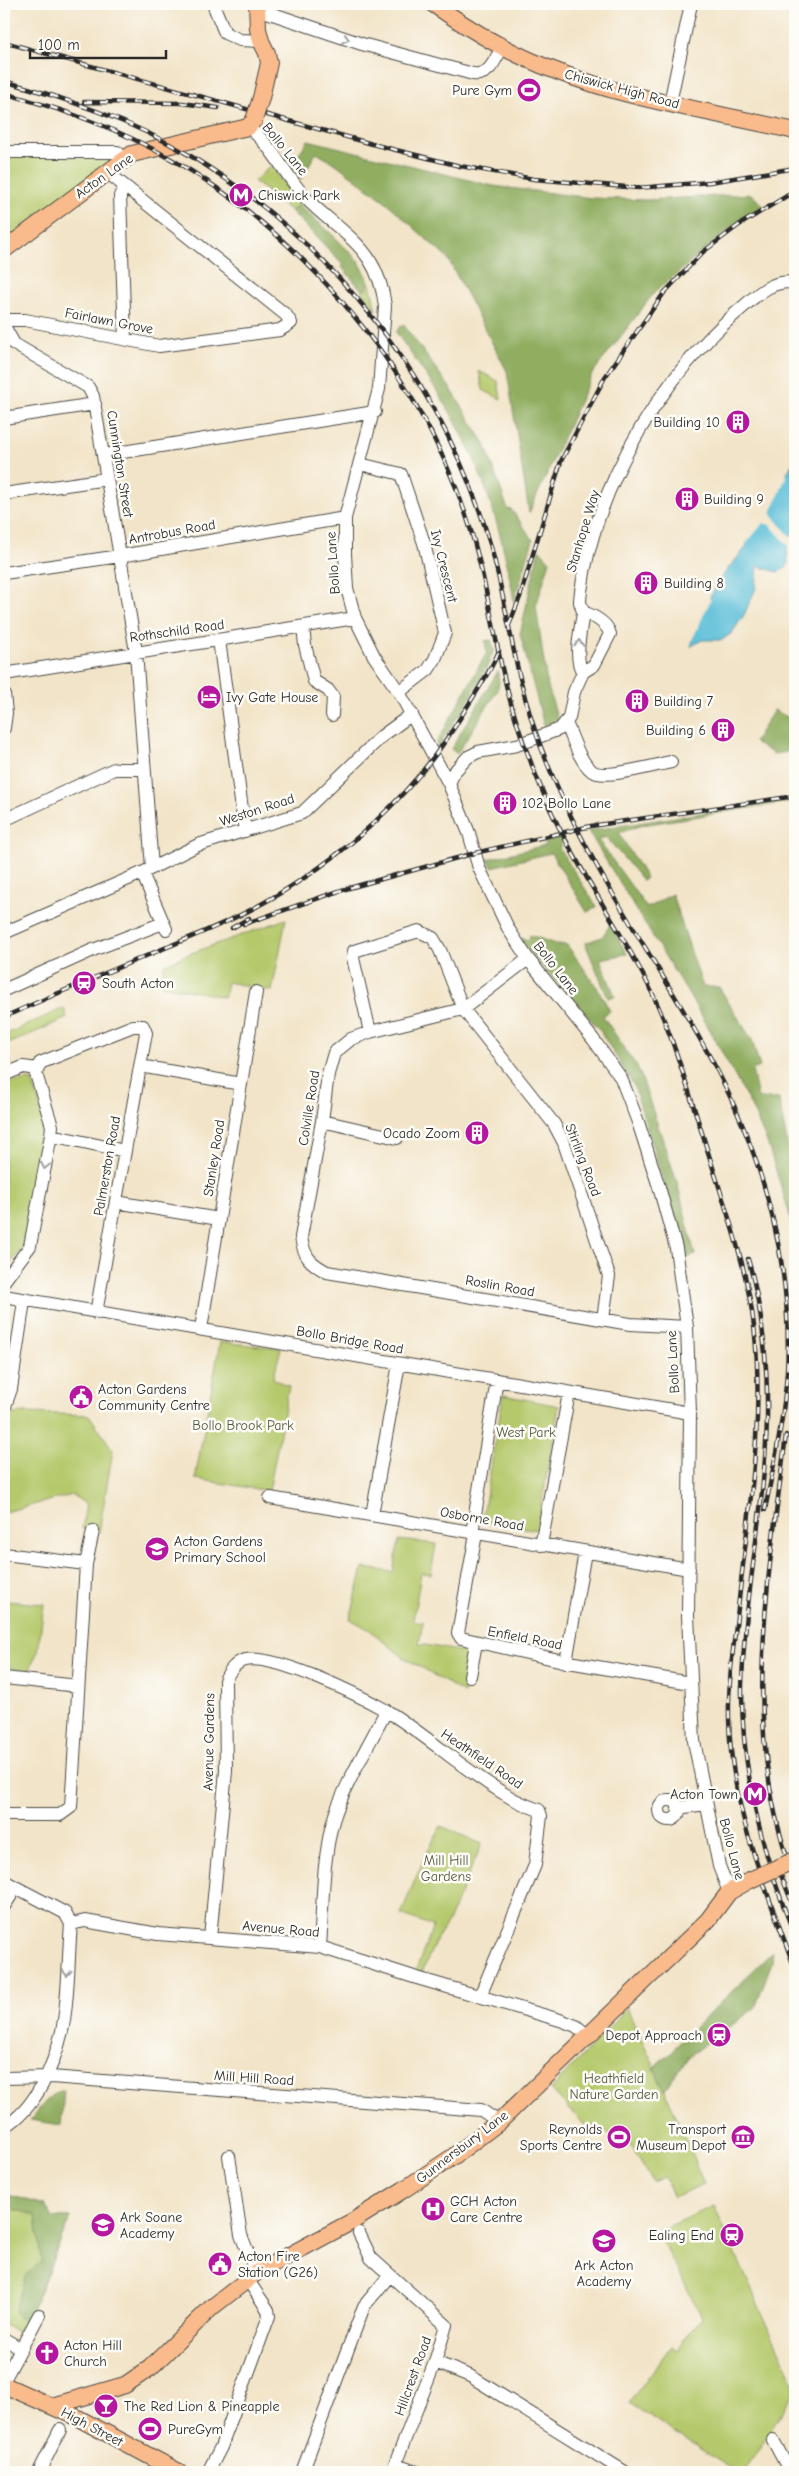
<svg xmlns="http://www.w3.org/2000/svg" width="799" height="2476" font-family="'Comic Neue',sans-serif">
<rect width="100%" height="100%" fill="#fdfcf7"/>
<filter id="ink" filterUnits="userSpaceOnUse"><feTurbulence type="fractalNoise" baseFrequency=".02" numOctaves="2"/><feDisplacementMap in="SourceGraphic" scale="10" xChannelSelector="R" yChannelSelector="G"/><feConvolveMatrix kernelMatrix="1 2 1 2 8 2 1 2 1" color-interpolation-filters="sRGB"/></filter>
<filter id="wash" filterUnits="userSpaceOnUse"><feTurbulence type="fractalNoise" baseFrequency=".0096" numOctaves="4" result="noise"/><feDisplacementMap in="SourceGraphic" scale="20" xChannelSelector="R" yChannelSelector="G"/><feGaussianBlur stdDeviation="1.12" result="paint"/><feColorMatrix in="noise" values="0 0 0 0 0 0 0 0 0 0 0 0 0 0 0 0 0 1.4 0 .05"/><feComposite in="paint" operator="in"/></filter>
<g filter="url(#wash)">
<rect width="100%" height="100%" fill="#f2e4c8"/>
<path fill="#b5c96c" stroke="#707a4c" d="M4 155 108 157 111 163 4 241Z
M271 166 299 204 291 211 254 181Z
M358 260 370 284 376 310 361 289H364L368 285Z
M479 371 498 381 501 399 483 390Z
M286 919 272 991 227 982 224 997 161 985 164 965 186 955Z
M64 1008 67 1018 4 1046 11 1064 4 1066V1035Z
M32 1080 39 1102 45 1134 26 1243 4 1272V1083Z
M220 1342 281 1348 273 1379 289 1386 269 1491 195 1479Z
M503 1395 559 1406 537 1530 482 1521Z
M28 1413 89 1415 113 1450 99 1532 82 1529 86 1504 72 1495 4 1512V1414Z
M399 1540 436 1544 431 1574 421 1573 413 1620 423 1622 419 1644 470 1653 464 1693 403 1657 370 1630 350 1619 363 1568 393 1572Z
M4 1601 44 1604 38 1651 29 1671 4 1668Z
M441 1826 482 1844 448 1922 436 1940 421 1975 415 1973 433 1926 401 1914 424 1858Z
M4 1948H8L7 1977 4 1976Z
M627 2008 662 2083 704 2184 674 2197 665 2177 653 2182 624 2134 618 2139 614 2135 612 2137 606 2131 600 2133 593 2125 588 2129 551 2089Z
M4 2194 45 2205 53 2218H70L26 2324V2330L22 2335 4 2324Z
M714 2206 795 2386V2392L744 2472H736L629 2403 671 2346 677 2350 702 2317 657 2231Z"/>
<path fill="#90ad60" stroke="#5e6c46" d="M308 140 493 186 592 198 647 200 751 194 764 206 732 227 654 293 592 374 529 513 507 371 448 259 385 201 336 164 316 153 301 179 290 167Z
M299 204C310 217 381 270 366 289H361L341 266 343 264 291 211Z
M403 324 453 392 485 444 508 510 511 509 533 540 514 602C504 538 484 470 451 414 435 386 414 359 396 332Z
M539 549 550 561 536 606 547 683 558 721 544 726 520 634Z
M491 640 494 651 489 659 490 661 460 716 458 715 439 746 436 744 487 652 485 641Z
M498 671 499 683 497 691 457 754 451 749Z
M774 710 795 721V751L774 754 754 742Z
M795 798V801L642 825 619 833 646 878 643 881 606 837 598 840 647 908 672 894 703 987H719L752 1040 760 1067 752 1070 758 1098 779 1099 795 1185V1248L789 1212 767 1142 751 1106 706 1023 588 831Z
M560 838 562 843 559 848 597 907 587 912 551 853 492 867 488 859 546 845 544 842Z
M610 925 627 954 600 959 615 996 608 998 585 943 602 937Z
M530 935 555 944 567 945 597 987 610 1011 603 1016 639 1070 677 1182 695 1255 687 1258 634 1086 599 1029 522 944V938L529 940Z
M795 1440V1498L789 1495Z
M773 1951 772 1962 755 2008 690 2055 664 2091 654 2068Z
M64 2090 61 2125 30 2120C41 2109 48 2093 64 2090Z
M4 2194 45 2205 53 2218H70L26 2324 14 2312 26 2275 41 2262 36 2215 4 2207Z"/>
<path fill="#59bdd7" stroke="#427481" d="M795 459V526L787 545 788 564 786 568 777 572 758 566 756 588 744 615 732 633 722 640H702L690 647 699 616 723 575 747 546 746 543Z"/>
<path fill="#f2e4c8" d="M784 473 787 475 771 513 792 539 789 546 770 525 763 523 745 545V538Z
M707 597 711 599 692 640 690 649H685L683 645 684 639Z"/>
</g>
<g filter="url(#ink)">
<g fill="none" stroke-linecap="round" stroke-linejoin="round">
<defs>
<path id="minor" d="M213 4 225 33 240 40 261 41
M267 12 362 44 473 74C490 76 495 60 502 47
M670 103 691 4
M248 127C273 146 285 176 306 198 325 219 353 235 369 259 378 273 383 289 385 306L379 389 345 518V554L347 588 355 618 374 656 399 692 449 784 469 833 479 868 509 930 528 959 593 1039 621 1078 638 1122 659 1187 676 1248 687 1327 690 1413 688 1616 694 1741 719 1866 729 1892
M4 152H117L126 159
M124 187 120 196 125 339
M4 320H25L159 346 280 330 291 323 286 315 107 172
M4 326 14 344 88 387 93 396 136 652 152 868
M4 418 95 404
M104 455 375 412
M360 464 401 474 424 543 445 633 435 659 428 670 399 692
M4 494 107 479
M4 573 120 556 345 518
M583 612C594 616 607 623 610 634L594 665 583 672
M303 627 305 645 314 681 328 690 333 697 332 715
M219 640 245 831
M583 672C573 661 581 627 583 613 583 610 581 606 580 602 580 593 583 582 584 572 604 473 662 378 737 312 754 298 771 278 795 283
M4 674 355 618
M4 694 6 713 4 728
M566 723C573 738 579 761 592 771 604 780 655 765 671 762
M449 784 454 772 468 757 478 752 517 745 560 729 569 718 574 692 583 672
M4 820 114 769H144
M142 873 166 929
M4 933 142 873 198 845 302 813 382 736 412 714
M528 959 463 1009 370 1032 351 1039 334 1053 328 1074 322 1121 301 1237C304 1257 310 1263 327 1272L630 1324 687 1327
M4 990 93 950 163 923
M370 1032 353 958 354 951 419 931 433 938 440 950 463 1009 554 1124 564 1143 609 1276 603 1319
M140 1066 241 1084
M4 1075 23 1067 37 1069
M322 1121 397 1138
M51 1135 125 1151
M116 1202 219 1219
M4 1281 30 1246 51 1135 52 1126 36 1074 40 1063 133 1026H143L146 1033 96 1313
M4 1296 690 1413
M201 1329 256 992
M4 1409 11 1389 24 1301
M270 1498 689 1569
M372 1515 399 1364
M472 1533 497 1380
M476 1534 458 1633 461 1638 563 1661 690 1683
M541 1545 569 1393
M4 1554 86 1564
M566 1662 585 1552
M470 1676 476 1643
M4 1678 78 1686
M659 1810a10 10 0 1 1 20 0a10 10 0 1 1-20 0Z
M678 1808 705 1804
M4 1815H60L71 1807 86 1564 93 1531
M4 1881 65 1913 71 1924C68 1957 69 2000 62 2031 54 2065 36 2109 4 2127
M4 1906 16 1888
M71 1924 85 1921 158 1934 320 1947 417 1978 560 2020 576 2026 587 2035
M210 1938 226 1771 225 1681C228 1672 236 1662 245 1660 275 1654 359 1695 387 1711 429 1737 465 1771 508 1796 517 1802 528 1806 539 1810L541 1816 535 1865 480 1996
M320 1947C323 1906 322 1861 333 1821 343 1787 370 1743 386 1711
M4 2078 51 2077 481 2110 499 2122
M229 2156 241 2235 256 2273
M359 2233 371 2258 446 2325 435 2362 392 2472
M4 2339 20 2348
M435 2362 470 2376 625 2472
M4 2380 39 2315
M773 2440 790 2472
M395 2465 417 2472
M39 2472 60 2430
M208 2472 221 2447 269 2316 268 2310 247 2279
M302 2472 364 2306 390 2275"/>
<path id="major" d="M257 4 258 29 261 41 267 53 269 63 261 98
M433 4C455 19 477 34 501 46 591 95 697 108 795 131
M4 250 132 154 248 127 254 120
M4 2385 78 2418 179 2472
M52 2406 125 2385 150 2368 211 2308 256 2273 353 2221 403 2190 454 2156 499 2122 708 1920 729 1892 750 1880"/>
</defs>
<use href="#minor" stroke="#494743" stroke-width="14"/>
<use href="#major" stroke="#494743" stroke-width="18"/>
<use href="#minor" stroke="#fff" stroke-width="12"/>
<use href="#major" stroke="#fabb8c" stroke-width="16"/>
<defs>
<path id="rail" d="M4 42 376 145 460 166 534 179 638 188 710 182 795 168
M4 81C68 99 132 121 189 155 326 237 433 371 483 521 500 571 507 623 519 674 529 717 543 757 562 797 605 893 668 977 717 1070 765 1163 793 1267 787 1372 784 1418 774 1464 765 1510
M4 93C53 107 101 122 147 146 292 220 416 364 467 518 484 570 492 624 504 677 515 724 532 768 551 811 577 867 613 918 642 973 670 1024 685 1081 703 1136 722 1199 746 1260 754 1326 765 1419 748 1515 738 1608 734 1644 728 1681 729 1717 730 1807 765 1886 795 1969
M84 102 182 103 218 108
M509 625 520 597 561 461 605 377 664 293 703 252 739 225 795 191
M244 924 342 890 475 853 591 826 795 796
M232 928 249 918
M4 1017C51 996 98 976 146 956 183 940 221 926 256 907 341 861 416 794 465 710 477 691 490 672 499 651
M748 1259C763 1311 768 1365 767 1419 765 1509 744 1597 742 1686 741 1772 763 1857 795 1936
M786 1435C768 1582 739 1737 795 1879
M777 1865 795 1910"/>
</defs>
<use href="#rail" stroke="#2b2b2b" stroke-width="4.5"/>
<use href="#rail" stroke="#fdfcf7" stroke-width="2.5" stroke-dasharray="8" stroke-linecap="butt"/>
<defs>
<path id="major-bridge" d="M254 120 261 98
M750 1880 795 1860"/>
</defs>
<use href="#major-bridge" stroke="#494743" stroke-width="18" stroke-linecap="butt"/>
<use href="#major-bridge" stroke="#fabb8c" stroke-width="16"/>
</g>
<defs><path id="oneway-chevron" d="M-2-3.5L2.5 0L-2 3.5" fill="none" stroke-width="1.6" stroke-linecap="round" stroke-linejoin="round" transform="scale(1.25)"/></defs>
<g stroke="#a0a0a0">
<use href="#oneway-chevron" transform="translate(346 39) rotate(17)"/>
<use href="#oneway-chevron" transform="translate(579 643) rotate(-89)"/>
<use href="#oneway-chevron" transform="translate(45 1166) rotate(101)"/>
<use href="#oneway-chevron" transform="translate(67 1973) rotate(94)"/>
</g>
</g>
<defs>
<symbol id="stadium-disc" viewBox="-11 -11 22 22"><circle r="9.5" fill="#b5179e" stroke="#fdfcf7"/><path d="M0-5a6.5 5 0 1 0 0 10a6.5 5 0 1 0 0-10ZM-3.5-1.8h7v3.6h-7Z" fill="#fff"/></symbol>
<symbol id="metro-disc" viewBox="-11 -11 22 22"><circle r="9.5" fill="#b5179e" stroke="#fdfcf7"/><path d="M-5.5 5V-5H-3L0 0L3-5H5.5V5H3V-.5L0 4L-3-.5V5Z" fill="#fff"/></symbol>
<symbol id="building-disc" viewBox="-11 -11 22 22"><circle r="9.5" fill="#b5179e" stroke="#fdfcf7"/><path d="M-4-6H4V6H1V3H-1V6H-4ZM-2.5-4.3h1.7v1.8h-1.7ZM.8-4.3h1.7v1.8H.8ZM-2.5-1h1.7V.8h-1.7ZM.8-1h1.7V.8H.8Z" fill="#fff"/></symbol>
<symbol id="hotel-disc" viewBox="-11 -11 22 22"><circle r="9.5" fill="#b5179e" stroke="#fdfcf7"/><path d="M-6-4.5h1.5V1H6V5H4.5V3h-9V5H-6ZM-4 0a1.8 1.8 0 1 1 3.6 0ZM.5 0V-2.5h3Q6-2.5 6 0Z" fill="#fff"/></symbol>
<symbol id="station-disc" viewBox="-11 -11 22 22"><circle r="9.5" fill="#b5179e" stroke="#fdfcf7"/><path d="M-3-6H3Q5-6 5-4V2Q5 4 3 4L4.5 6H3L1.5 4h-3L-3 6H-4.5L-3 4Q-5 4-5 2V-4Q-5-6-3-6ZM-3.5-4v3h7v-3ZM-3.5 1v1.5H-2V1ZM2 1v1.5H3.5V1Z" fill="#fff"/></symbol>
<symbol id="civic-disc" viewBox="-11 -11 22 22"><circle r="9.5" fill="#b5179e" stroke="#fdfcf7"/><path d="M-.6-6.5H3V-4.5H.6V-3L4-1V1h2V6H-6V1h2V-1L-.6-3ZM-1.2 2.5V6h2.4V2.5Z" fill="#fff"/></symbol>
<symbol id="school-disc" viewBox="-11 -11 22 22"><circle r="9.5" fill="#b5179e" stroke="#fdfcf7"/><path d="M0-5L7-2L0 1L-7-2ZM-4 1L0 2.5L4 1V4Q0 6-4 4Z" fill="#fff"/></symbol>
<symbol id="museum-disc" viewBox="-11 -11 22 22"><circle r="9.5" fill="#b5179e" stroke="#fdfcf7"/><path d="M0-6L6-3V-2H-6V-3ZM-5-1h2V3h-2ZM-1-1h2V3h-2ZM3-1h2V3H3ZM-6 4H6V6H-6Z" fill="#fff"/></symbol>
<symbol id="hospital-disc" viewBox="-11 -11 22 22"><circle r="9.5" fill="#b5179e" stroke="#fdfcf7"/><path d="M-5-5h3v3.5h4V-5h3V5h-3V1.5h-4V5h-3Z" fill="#fff"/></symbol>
<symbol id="church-disc" viewBox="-11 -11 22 22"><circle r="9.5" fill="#b5179e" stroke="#fdfcf7"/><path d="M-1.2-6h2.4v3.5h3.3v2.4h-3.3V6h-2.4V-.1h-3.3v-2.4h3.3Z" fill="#fff"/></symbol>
<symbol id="bar-disc" viewBox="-11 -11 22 22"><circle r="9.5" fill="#b5179e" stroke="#fdfcf7"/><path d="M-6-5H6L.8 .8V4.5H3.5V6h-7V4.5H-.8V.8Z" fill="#fff"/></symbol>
</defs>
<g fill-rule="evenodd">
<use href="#stadium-disc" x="515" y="76" width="28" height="28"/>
<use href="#metro-disc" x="227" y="181" width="28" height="28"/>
<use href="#building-disc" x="724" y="408" width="28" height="28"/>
<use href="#building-disc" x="673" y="485" width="28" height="28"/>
<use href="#building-disc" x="632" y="569" width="28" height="28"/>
<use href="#hotel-disc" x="195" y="683" width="28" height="28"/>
<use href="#building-disc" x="623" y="687" width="28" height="28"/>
<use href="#building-disc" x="709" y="716" width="28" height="28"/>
<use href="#building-disc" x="491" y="789" width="28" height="28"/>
<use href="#station-disc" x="70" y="969" width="28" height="28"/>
<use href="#building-disc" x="463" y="1119" width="28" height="28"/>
<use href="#civic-disc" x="67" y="1383" width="28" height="28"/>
<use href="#school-disc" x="143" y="1535" width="28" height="28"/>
<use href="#metro-disc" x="741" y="1780" width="28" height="28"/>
<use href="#station-disc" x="705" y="2021" width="28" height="28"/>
<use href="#stadium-disc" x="605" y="2123" width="28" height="28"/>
<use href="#museum-disc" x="729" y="2123" width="28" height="28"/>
<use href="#hospital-disc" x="419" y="2195" width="28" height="28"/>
<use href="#school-disc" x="89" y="2211" width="28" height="28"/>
<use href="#station-disc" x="718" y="2221" width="28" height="28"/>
<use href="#school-disc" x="590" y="2227" width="28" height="28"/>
<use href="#civic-disc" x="206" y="2250" width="28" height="28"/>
<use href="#church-disc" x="33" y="2339" width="28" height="28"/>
<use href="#bar-disc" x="92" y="2392" width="28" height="28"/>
<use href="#stadium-disc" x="136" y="2415" width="28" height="28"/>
</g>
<g text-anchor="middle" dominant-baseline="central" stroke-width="5" stroke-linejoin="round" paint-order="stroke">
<g font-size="14" fill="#2b2b2b" stroke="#fdfcf7">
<text transform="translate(622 89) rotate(15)">Chiswick High Road</text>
<text transform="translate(285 149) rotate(51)">Bollo Lane</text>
<text transform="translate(104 176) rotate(-35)">Acton Lane</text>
<text transform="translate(109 321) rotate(11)">Fairlawn Grove</text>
<text transform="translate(120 464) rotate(81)">Cunnington Street</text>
<text transform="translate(583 531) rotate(-73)">Stanhope Way</text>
<text transform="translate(172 532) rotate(-10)">Antrobus Road</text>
<text transform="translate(333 563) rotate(-94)">Bollo Lane</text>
<text transform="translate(444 566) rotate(76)">Ivy Crescent</text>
<text transform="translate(177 631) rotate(-8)">Rothschild Road</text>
<text transform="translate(257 810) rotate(-18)">Weston Road</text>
<text transform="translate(556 968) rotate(52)">Bollo Lane</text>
<text transform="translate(309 1108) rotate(-81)">Colville Road</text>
<text transform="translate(214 1158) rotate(-81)">Stanley Road</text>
<text transform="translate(583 1160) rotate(69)">Stirling Road</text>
<text transform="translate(107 1166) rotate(-80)">Palmerston Road</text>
<text transform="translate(500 1286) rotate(10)">Roslin Road</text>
<text transform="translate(350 1340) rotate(10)">Bollo Bridge Road</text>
<text transform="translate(673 1362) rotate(-93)">Bollo Lane</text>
<text transform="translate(482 1519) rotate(10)">Osborne Road</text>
<text transform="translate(525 1638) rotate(11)">Enfield Road</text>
<text transform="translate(209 1742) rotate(-89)">Avenue Gardens</text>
<text transform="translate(482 1759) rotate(34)">Heathfield Road</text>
<text transform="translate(732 1849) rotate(75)">Bollo Lane</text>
<text transform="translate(281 1929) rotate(5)">Avenue Road</text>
<text transform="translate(254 2078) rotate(4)">Mill Hill Road</text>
<text transform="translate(462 2147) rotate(-37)">Gunnersbury Lane</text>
<text transform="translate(413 2376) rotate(-70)">Hillcrest Road</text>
<text transform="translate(92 2427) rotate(28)">High Street</text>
</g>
<g font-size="14" fill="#2b2b2b" stroke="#fdfcf7" text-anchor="start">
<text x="512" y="90" text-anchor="end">Pure Gym</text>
<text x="258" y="195">Chiswick Park</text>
<text x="720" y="422" text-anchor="end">Building 10</text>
<text x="704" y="499">Building 9</text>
<text x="664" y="583">Building 8</text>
<text x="226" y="697">Ivy Gate House</text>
<text x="654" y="701">Building 7</text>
<text x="706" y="730" text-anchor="end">Building 6</text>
<text x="522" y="803">102 Bollo Lane</text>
<text x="102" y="983">South Acton</text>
<text x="460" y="1133" text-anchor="end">Ocado Zoom</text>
<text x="98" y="1389">Acton Gardens<tspan x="98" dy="16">Community Centre</tspan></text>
<text x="174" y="1541">Acton Gardens<tspan x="174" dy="16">Primary School</tspan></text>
<text x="738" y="1794" text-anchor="end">Acton Town</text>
<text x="702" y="2035" text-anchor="end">Depot Approach</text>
<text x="602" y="2129" text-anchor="end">Reynolds<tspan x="602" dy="16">Sports Centre</tspan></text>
<text x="726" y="2129" text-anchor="end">Transport<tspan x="726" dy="16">Museum Depot</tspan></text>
<text x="450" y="2201">GCH Acton<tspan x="450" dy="16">Care Centre</tspan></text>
<text x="120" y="2217">Ark Soane<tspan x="120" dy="16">Academy</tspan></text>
<text x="714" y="2235" text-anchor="end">Ealing End</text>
<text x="238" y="2256">Acton Fire<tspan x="238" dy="16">Station (G26)</tspan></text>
<text x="604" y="2265" text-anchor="middle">Ark Acton<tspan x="604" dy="16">Academy</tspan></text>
<text x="64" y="2345">Acton Hill<tspan x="64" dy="16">Church</tspan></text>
<text x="124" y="2406">The Red Lion &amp; Pineapple</text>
<text x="168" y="2429">PureGym</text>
</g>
<g font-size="14" fill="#545a3e" stroke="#fdfcf7">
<text x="243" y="1425">Bollo Brook Park</text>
<text x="526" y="1432">West Park</text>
<text x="446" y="1860">Mill Hill<tspan x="446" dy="16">Gardens</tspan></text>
<text x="614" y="2078">Heathfield<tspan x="614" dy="16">Nature Garden</tspan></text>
</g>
</g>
<rect width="799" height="2476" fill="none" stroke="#fdfcf7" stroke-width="20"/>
<path d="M30 50v8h136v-8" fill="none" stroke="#2b2b2b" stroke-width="2.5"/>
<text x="38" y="50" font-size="15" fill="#2b2b2b" stroke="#fdfcf7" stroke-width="4" paint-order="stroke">100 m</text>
</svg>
